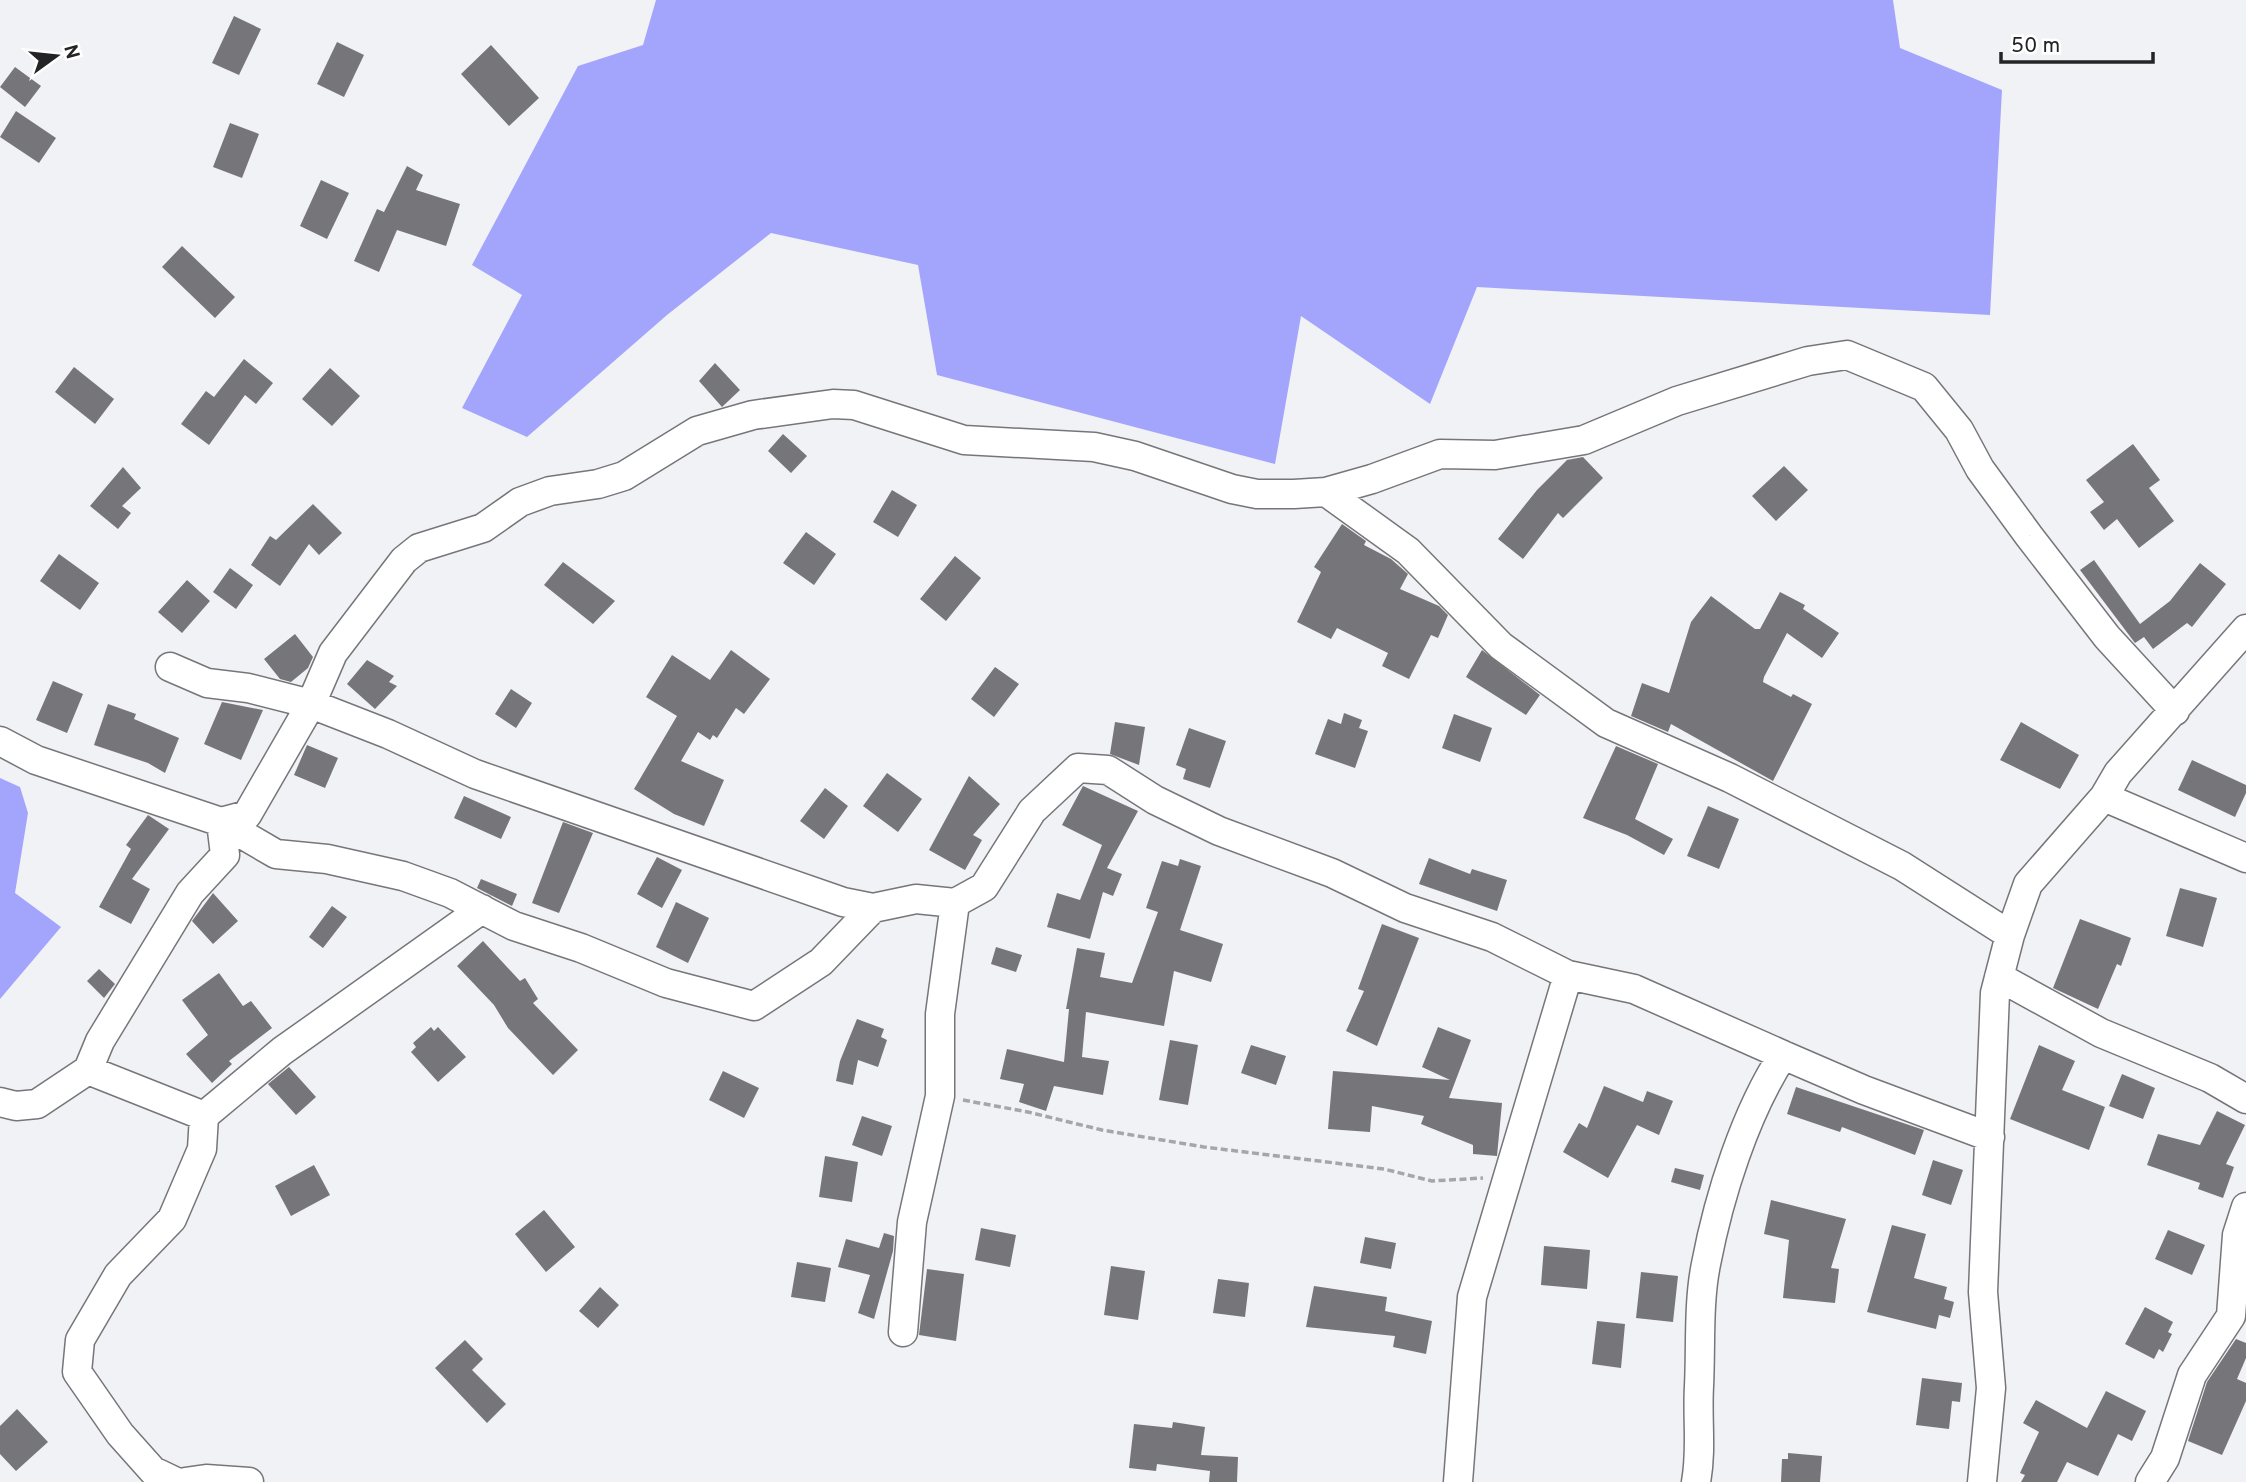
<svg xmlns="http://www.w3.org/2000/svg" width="2246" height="1482" font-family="Overpass,sans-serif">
<rect width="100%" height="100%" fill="#f1f2f6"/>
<path fill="#a3a5fc" d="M656 0H1893L1900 48 2002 90 1990 315 1477 287 1430 404 1301 316 1275 464 937 375 918 265 771 233 667 315 527 437 462 408 522 295 472 265 578 66 643 45Z
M0 778 20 787 28 813 15 893 61 927 0 999Z"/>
<path fill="#76767a" d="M234 16 261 29 239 75 212 63Z
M337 42 364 55 344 97 317 84Z
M491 45 539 98 509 126 461 74Z
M15 67 41 86 25 107 0 87Z
M16 111 56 138 39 163 0 137Z
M230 123 259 134 242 178 213 167Z
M407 166 423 175 416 190 460 204 446 246 397 230 379 272 354 261 377 209 384 212Z
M321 180 349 193 327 239 300 226Z
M182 246 235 297 215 318 162 267Z
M244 359 273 383 256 404 245 395 209 445 181 424 206 391 214 397Z
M715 363 740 390 722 407 699 381Z
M74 367 114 399 95 424 55 392Z
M330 368 360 396 332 426 302 399Z
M783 434 807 456 791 473 768 451Z
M2133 444 2160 480 2149 488 2174 521 2139 548 2117 519 2104 530 2090 512 2104 502 2086 480Z
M1583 457 1603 478 1563 518 1558 513 1523 559 1498 539 1537 490 1567 460Z
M1784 466 1808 490 1776 521 1752 496Z
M123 467 141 488 122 506 131 513 118 529 90 506Z
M892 490 917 505 898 537 873 522Z
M313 504 342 533 319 555 309 544 280 586 251 565 270 536 276 540Z
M1342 524 1366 541 1364 545 1391 559 1408 574 1400 589 1439 606 1448 615 1438 638 1431 635 1409 679 1382 666 1388 653 1337 628 1331 639 1297 622 1321 572 1314 567Z
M806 532 836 554 814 585 783 563Z
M59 554 99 583 80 610 40 581Z
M955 556 981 578 946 621 920 599Z
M2094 560 2140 624 2170 601 2200 563 2226 584 2192 627 2187 623 2153 649 2144 637 2135 643 2080 570Z
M563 562 615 601 593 624 544 585Z
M230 568 253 585 236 609 213 592Z
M187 580 210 601 182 633 158 612Z
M1780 592 1805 605 1803 609 1839 633 1822 658 1787 633 1764 677 1763 682 1791 697 1793 694 1812 704 1773 781 1671 724 1668 732 1631 716 1642 683 1669 693 1691 622 1711 596 1755 629H1760Z
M295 634 313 657 308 668 291 682 280 679 264 659Z
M731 650 770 679 744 714 736 708 717 738 713 735 710 740 698 732 681 761 724 780 704 826 674 814 634 789 677 716 646 697 672 655 710 680Z
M1482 650 1540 695 1526 715 1466 677Z
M367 660 394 676 389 682 397 686 375 709 347 684Z
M995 667 1019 684 994 717 971 699Z
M53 681 83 694 67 733 36 720Z
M511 689 532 703 516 728 495 714Z
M222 702 263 710 241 760 204 744Z
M108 704 136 714 134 719 179 738 165 773 148 763 94 745Z
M1344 713 1362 720 1359 728 1368 731 1355 768 1315 754 1328 719 1341 724Z
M1454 714 1492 728 1480 762 1442 748Z
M1115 722 1145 727 1139 765 1110 754Z
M2021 722 2079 755 2060 789 2000 760Z
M1189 728 1226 741 1210 788 1183 779 1186 769 1176 765Z
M307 745 338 758 325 788 294 775Z
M1616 746 1658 764 1635 819 1673 839 1664 855 1627 835 1583 818Z
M2192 760 2246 785V793L2235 817 2178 790Z
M887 773 922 799 898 832 863 806Z
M969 776 1000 804 973 835 982 840 965 870 929 850Z
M1083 786 1138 811 1107 868 1122 874 1113 896 1103 892 1090 939 1047 927 1057 893 1080 900 1102 845 1062 825Z
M825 788 848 806 824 839 800 821Z
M464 796 511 817 501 839 454 818Z
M1708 806 1739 819 1719 869 1687 856Z
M148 815 169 829 132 879 150 889 131 924 99 907 131 849 126 845Z
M563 822 593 833 559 913 532 903Z
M657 857 682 870 662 908 637 894Z
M1429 858 1470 874 1472 869 1507 880 1497 911 1419 884Z
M1180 859 1201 866 1180 930 1223 944 1211 982 1174 971 1164 1026 1086 1012 1082 1057 1109 1061 1103 1095 1054 1086 1046 1111 1019 1102 1024 1084 1000 1079 1007 1049 1064 1062 1069 1009H1066L1077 948 1105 953 1100 977 1132 983 1158 912 1146 908 1162 861 1178 866Z
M481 879 517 894 512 906 477 888Z
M2180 888 2217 898 2203 947 2166 936Z
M213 893 238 921 213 944 192 921Z
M676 902 709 918 688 963 656 947Z
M332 906 347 917 323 948 309 937Z
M2080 919 2131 938 2121 966 2117 964 2098 1009 2053 988Z
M1382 924 1419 938 1377 1046 1346 1031 1364 991 1358 989Z
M483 941 520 981 525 978 538 999 533 1003 578 1050 553 1075 508 1028 494 1005 457 966Z
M996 947 1022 955 1016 972 991 964Z
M99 969 115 984 104 998 87 981Z
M219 973 243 1006 251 1001 272 1028 229 1061 232 1064 212 1083 186 1054 208 1035 182 1000Z
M857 1019 884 1029 881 1037 887 1040 878 1067 858 1060 853 1085 836 1081 840 1061Z
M431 1027 434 1031 438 1027 466 1057 438 1082 411 1052 416 1047 413 1043Z
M1438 1027 1471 1040 1449 1098 1502 1103 1497 1156 1473 1154V1145L1421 1124 1424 1116 1372 1106 1370 1132 1328 1129 1333 1071 1450 1080 1422 1067Z
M1170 1040 1198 1045 1188 1105 1159 1100Z
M1251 1045 1286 1056 1276 1085 1241 1073Z
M2039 1045 2075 1061 2062 1090 2105 1107 2089 1150 2010 1119Z
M289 1067 316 1097 296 1115 268 1084Z
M723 1071 759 1088 744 1118 709 1100Z
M2122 1074 2155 1088 2143 1119 2109 1106Z
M1604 1086 1643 1102 1647 1091 1673 1101 1659 1135 1637 1125 1608 1178 1563 1152 1579 1123 1587 1128Z
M1796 1087 1924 1130 1915 1155 1842 1127 1840 1132 1787 1114Z
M2217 1111 2245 1125 2226 1164 2234 1167 2223 1198 2198 1189 2200 1183 2147 1165 2158 1134 2200 1145Z
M862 1116 892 1126 882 1156 852 1145Z
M825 1156 858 1162 852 1202 819 1197Z
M1933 1160 1963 1170 1951 1205 1922 1195Z
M314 1165 330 1195 291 1216 275 1186Z
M1675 1168 1704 1175 1700 1190 1671 1182Z
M1771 1200 1846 1219 1831 1268 1839 1269 1835 1303 1783 1298 1789 1240 1764 1234Z
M544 1210 575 1247 546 1272 515 1234Z
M1892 1225 1926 1234 1914 1278 1947 1287 1944 1299 1954 1302 1950 1318 1939 1315 1936 1329 1867 1312Z
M981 1228 1016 1235 1010 1267 975 1260Z
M2168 1230 2205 1245 2192 1275 2155 1259Z
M884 1233 894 1236 893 1251 874 1319 858 1313 870 1275 838 1267 846 1239 879 1248Z
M1365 1237 1396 1243 1391 1269 1360 1263Z
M1544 1246 1590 1250 1587 1289 1541 1285Z
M797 1262 831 1268 825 1302 791 1297Z
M1111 1266 1145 1271 1138 1320 1104 1315Z
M927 1269 964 1274 956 1341 919 1335Z
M1641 1272 1678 1276 1673 1322 1636 1318Z
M1218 1279 1249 1283 1245 1317 1213 1313Z
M1314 1286 1387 1297 1385 1311 1432 1321 1426 1354 1393 1347 1395 1336 1306 1327Z
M600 1287 619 1305 598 1328 579 1311Z
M2145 1307 2173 1322 2168 1332 2172 1334 2163 1352 2159 1349 2154 1359 2125 1344Z
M1597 1321 1625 1324 1621 1368 1592 1364Z
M2236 1339 2246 1343V1358L2237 1379 2246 1383V1401L2222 1455 2188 1441 2207 1382Z
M465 1340 483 1359 472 1370 506 1404 487 1423 435 1368Z
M1922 1378 1962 1383 1960 1402 1952 1401 1949 1429 1916 1425Z
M2106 1391 2146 1411 2132 1441 2118 1434 2098 1476 2067 1462 2057 1482H2021L2025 1475 2020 1473 2039 1432 2023 1423 2036 1400 2087 1428Z
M17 1409 48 1442 16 1471 0 1454V1426Z
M1173 1422 1205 1427 1201 1455 1238 1457 1237 1482H1209L1210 1471 1157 1464 1156 1471 1129 1468 1134 1424 1172 1428Z
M1788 1453 1822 1456 1820 1482H1781L1782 1459H1788Z"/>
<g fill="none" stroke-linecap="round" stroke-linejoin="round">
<defs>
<path id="minor" d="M1326 492 1408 551 1501 646 1606 723 1730 778 1902 866 2010 935
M170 667 207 683 248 688 311 704 388 734 475 774 843 902 873 908 916 899 955 903 984 887 1032 811 1078 768 1108 770 1155 800 1219 831 1332 873 1405 908 1492 937 1568 975 1634 989 1783 1055
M0 741 36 760 221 822 276 854 327 859 403 876 450 893 514 926 581 948 666 983 754 1006 821 962 873 908
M2104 797 2246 858
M1999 977 2101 1033 2210 1078 2246 1099
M88 1070 204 1116
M0 1102 16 1106 37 1104 88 1070 100 1041 190 893 225 855 221 822 247 815 311 704 333 653 404 560 419 548 483 528 520 502 550 491 598 484 624 476 697 431 753 415 833 404 854 405 964 440 1094 447 1135 456 1232 489 1257 494H1294L1326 492 1372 479 1440 454 1495 455 1584 440 1677 401 1808 361 1847 355 1924 387 1959 430 1980 469 2029 536 2107 637 2175 711
M903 1332 912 1222 940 1096V1014L955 903
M176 1482 153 1471 120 1434 77 1372 80 1340 118 1275 172 1219 202 1149 204 1116 282 1051 482 909
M185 1482 206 1479 249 1482
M1458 1482 1472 1297 1568 975
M1696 1482C1702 1450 1697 1419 1699 1386 1701 1347 1698 1303 1706 1264 1719 1196 1745 1113 1783 1055L1864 1090 1990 1137
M1982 1482 1991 1388 1983 1292 1995 993 2010 935 2028 884 2104 797 2118 773 2246 629
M2150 1482 2165 1458 2192 1375 2231 1316 2237 1235 2246 1207"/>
</defs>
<use href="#minor" stroke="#76767a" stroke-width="31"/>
<path stroke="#a5a6a9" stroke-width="3.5" stroke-dasharray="7 3.5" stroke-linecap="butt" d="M963 1100 1028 1112 1102 1130 1204 1147 1384 1169 1432 1181 1483 1178"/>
<use href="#minor" stroke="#fff" stroke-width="28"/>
</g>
<g transform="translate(56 56) rotate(75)" stroke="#ffffff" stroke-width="5" paint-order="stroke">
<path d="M0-5L12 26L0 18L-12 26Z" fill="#242426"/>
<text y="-10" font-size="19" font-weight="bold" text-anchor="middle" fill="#242426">N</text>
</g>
<path d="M2001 52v10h152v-10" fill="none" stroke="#242426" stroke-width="3.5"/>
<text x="2011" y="52" font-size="21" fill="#242426" stroke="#ffffff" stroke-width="5" paint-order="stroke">50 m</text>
</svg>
